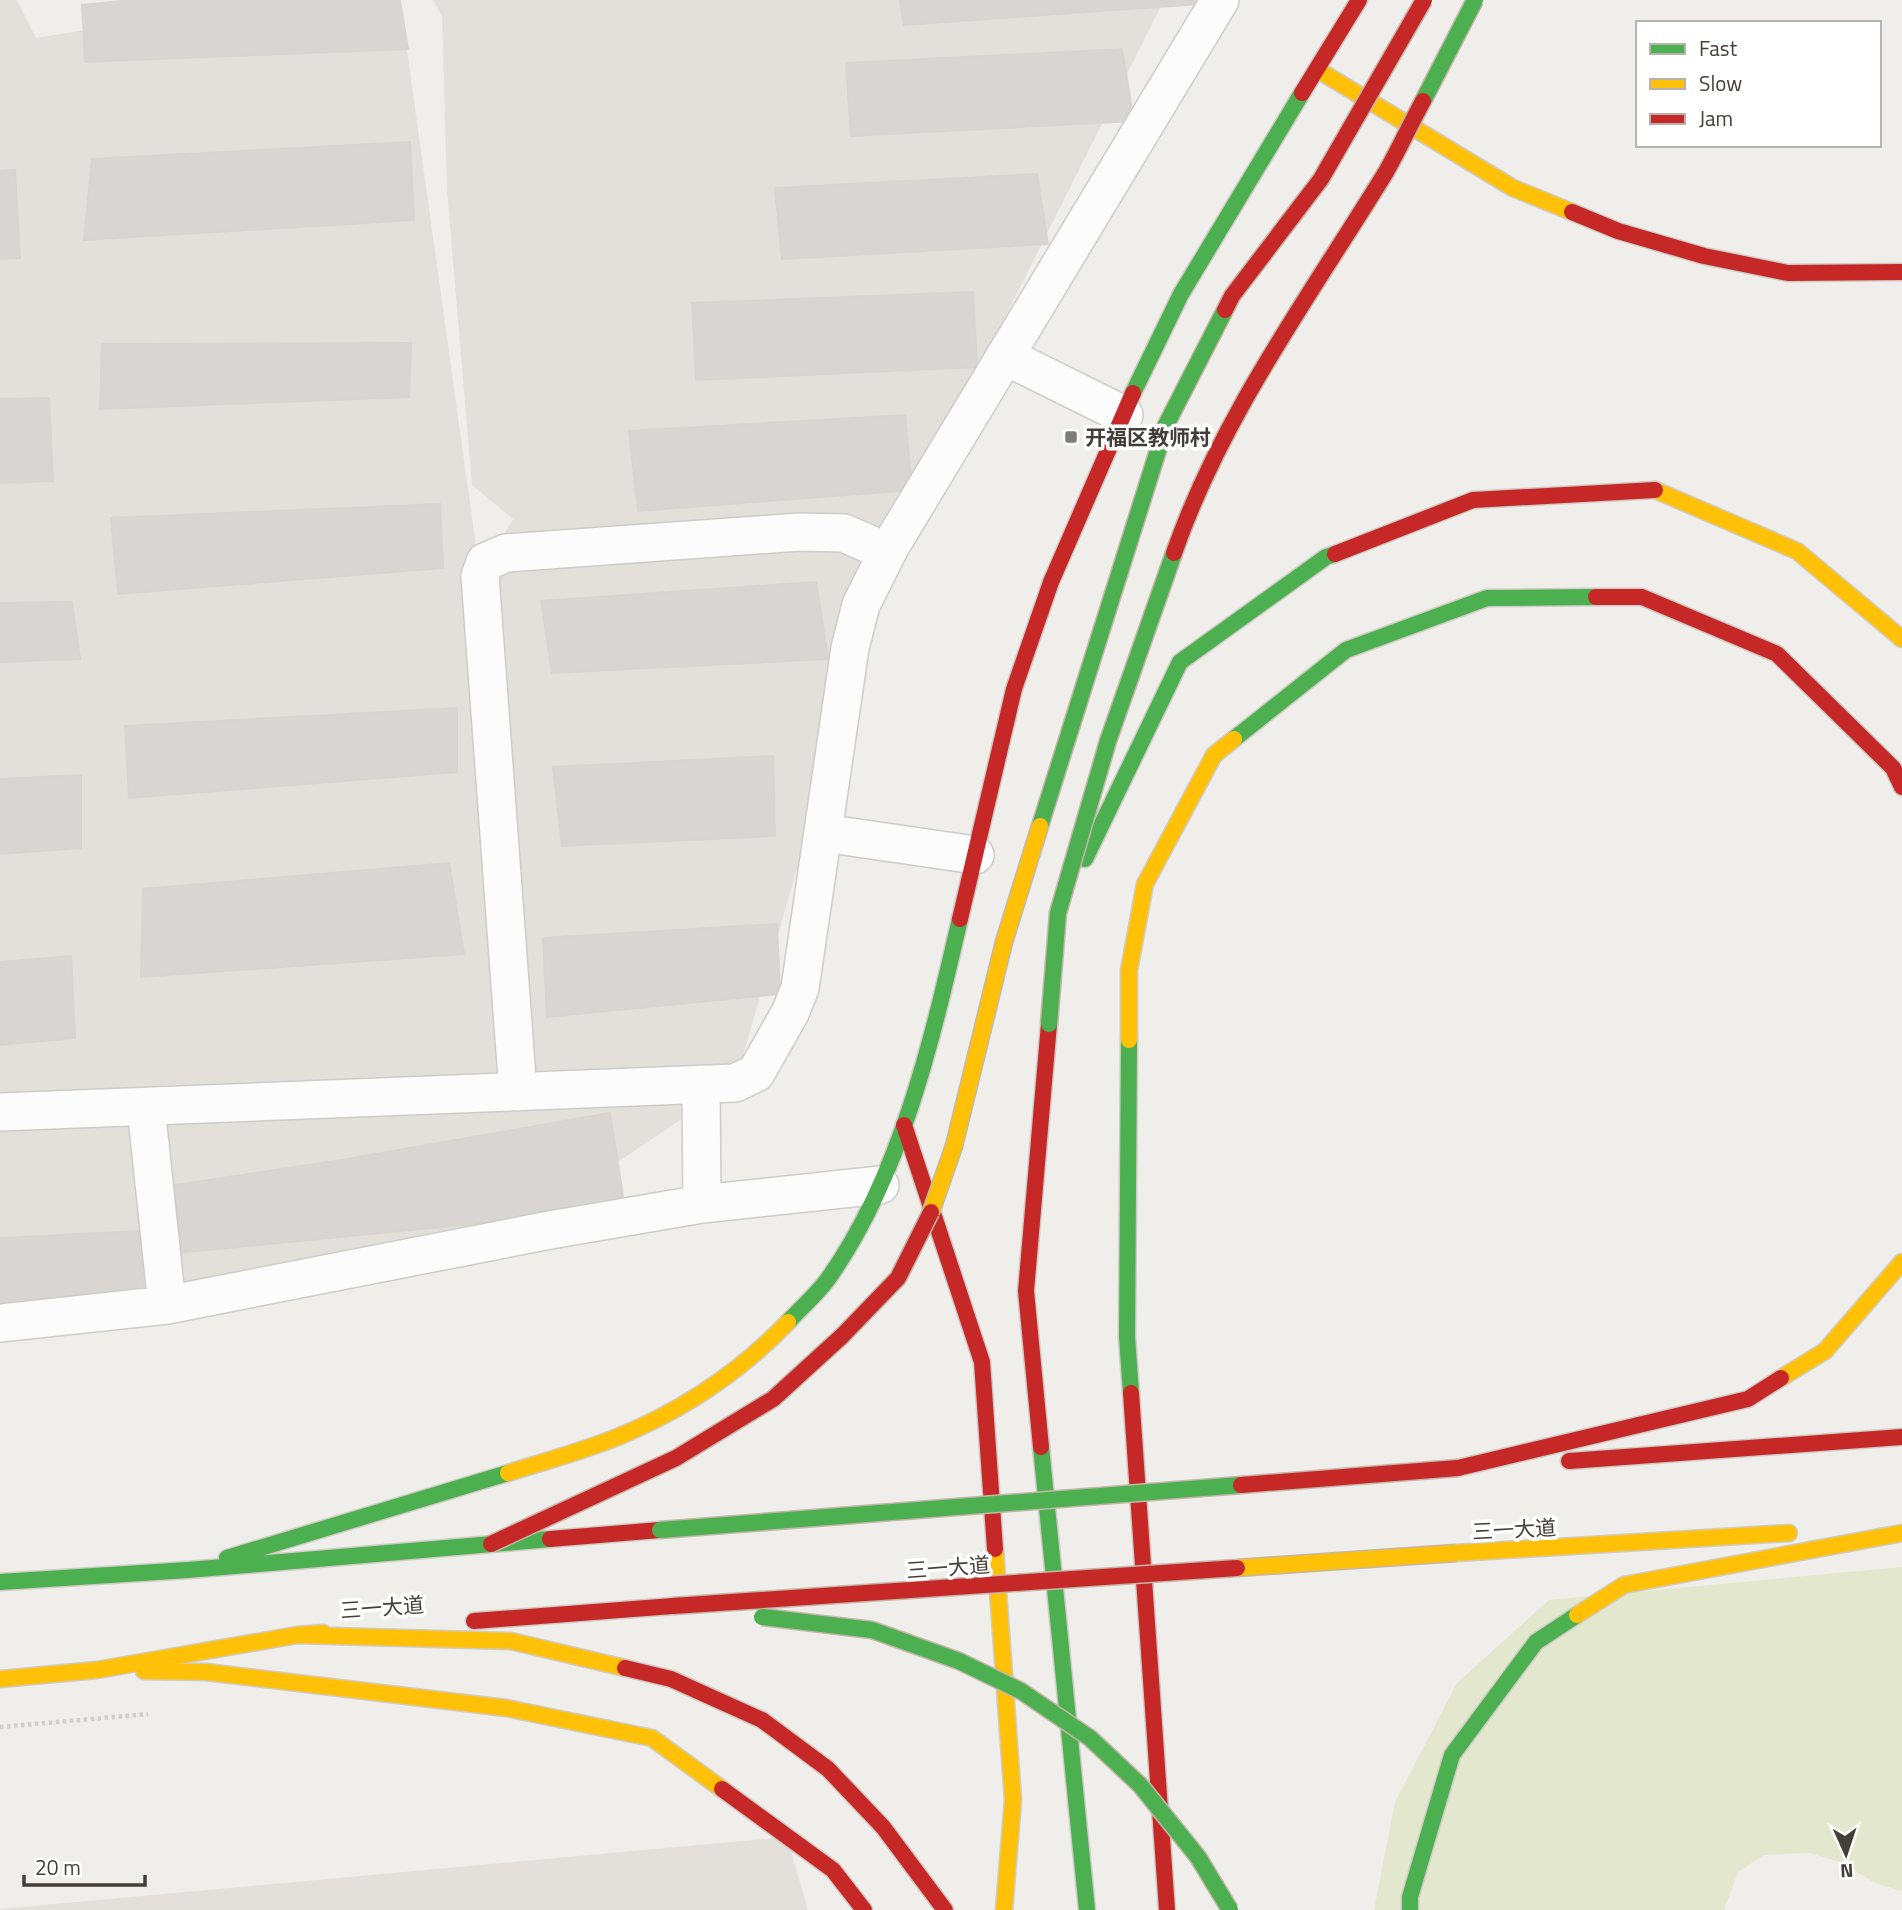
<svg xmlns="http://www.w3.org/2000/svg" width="1902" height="1910" font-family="'Titillium Web','Noto Sans SC',sans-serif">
<rect width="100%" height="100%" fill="#f0eeeb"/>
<path fill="#e3dfda" d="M0 0H17L36 38 273 0H400L480 575 513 519 472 485 447 190 442 17 433 0H1164L890 547 735 1083 502 1240 0 1325Z
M787 1837 808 1910H0V1909Z"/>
<path fill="#e2e7ce" d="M1902 1567V1891L1875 1883 1839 1862 1810 1853 1764 1855 1738 1872 1724 1910H1374L1395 1802 1457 1683 1549 1600Z"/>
<path fill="#d8d5d2" stroke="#d8d5d1" stroke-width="2" d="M132 0H400L408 49 85 62 82 5Z
M900 0H1199V4L904 25Z
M1122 49 1134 121 851 136 846 63Z
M410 142 414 220 84 240 92 159Z
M15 170 20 258 0 259V171Z
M1037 174 1048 244 782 259 775 188Z
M973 292 977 367 696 380 692 303Z
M411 343 409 397 100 409 102 344Z
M49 398 53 481 0 483V399Z
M905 415 912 490 638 511 629 431Z
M440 504 443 568 118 594 111 518Z
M816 582 828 659 552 673 541 601Z
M72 602 80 659 0 662V603Z
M457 708V772L129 798 125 726Z
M773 756 775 836 562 846 553 767Z
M81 775V848L0 854V779Z
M449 863 464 954 141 977 143 889Z
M777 924 780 994 547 1017 543 938Z
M71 956 75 1038 0 1045V962Z
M610 1113 625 1209 178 1253 169 1186 341 1160Z
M141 1231 144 1305 0 1311V1238Z"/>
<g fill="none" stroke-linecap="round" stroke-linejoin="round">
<defs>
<path id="street" d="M1005 356 1124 415
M823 833 975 855
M701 1084 702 1204
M518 1092 480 576 485 562 506 553 800 532 844 533 887 552
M146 1107 167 1305
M0 1112 735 1083 756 1073 790 1013 800 988 850 648 861 605 890 547 1220 0
M0 1323 167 1305 550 1230 702 1204 880 1185"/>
<path id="fast" d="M1133 393 1181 294 1302 93
M1234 739 1346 650 1487 598 1596 597
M1085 859 1180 662 1326 557 1335 554
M1129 1040 1127 1337 1131 1393
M788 1322C801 1308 817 1294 828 1279 901 1176 932 1040 960 919
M1041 1447 1087 1910
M227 1558 508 1473
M0 1582 188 1570 550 1539
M1410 1910V1897L1452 1755 1536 1642 1577 1615"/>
<path id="slow" d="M1318 70 1513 188 1572 212
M1655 490 1797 551 1902 639
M1129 1040V970L1145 884 1214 755 1234 739
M1781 1378 1825 1351 1902 1262
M508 1473C545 1461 584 1451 620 1436 685 1409 740 1372 788 1322
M995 1549 1013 1800 1004 1910
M1456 1553 1789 1533
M1577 1615 1624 1585 1902 1533
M297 1635 511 1641 625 1668
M144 1671 206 1672 506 1708 652 1738 722 1789
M0 1679 97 1670 297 1635 323 1633"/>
<path id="jam" d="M1302 93 1359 0
M1572 212 1618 231 1704 256 1788 273 1902 272
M1335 554 1473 500 1655 490
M1596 597H1642L1777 654 1893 768 1902 787
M960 919 1014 689 1051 582 1133 393
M904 1125 982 1362 995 1549
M1131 1393 1167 1910
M1041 1447 1026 1291 1049 1024
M1569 1461 1902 1437
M1458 1468 1748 1399 1781 1378
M550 1539 660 1530
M474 1621 673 1606
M625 1668 671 1679 762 1720 828 1769 883 1827 945 1910
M722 1789 833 1870 864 1910"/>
</defs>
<use href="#street" stroke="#ceccc9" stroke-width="40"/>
<use href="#fast" stroke="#d0cbc5" stroke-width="19"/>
<use href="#slow" stroke="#d0cbc5" stroke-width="19"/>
<use href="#jam" stroke="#d0cbc5" stroke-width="19"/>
<path stroke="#d1cecc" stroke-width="4.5" stroke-dasharray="3.5 3.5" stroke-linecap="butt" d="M0 1727 148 1714"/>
<use href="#street" stroke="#fdfcfc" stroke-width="37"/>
<use href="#fast" stroke="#4caf50" stroke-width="16"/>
<use href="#slow" stroke="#ffc107" stroke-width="16"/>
<use href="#jam" stroke="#c62828" stroke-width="16"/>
<defs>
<path id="fast-bridge" d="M1423 101 1475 0
M1040 826 1166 425 1225 310
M1049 1024 1058 913 1108 741 1174 553
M660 1530 1241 1485
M762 1617 872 1630 959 1661 1021 1691 1090 1738 1140 1785 1198 1857 1230 1910"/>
<path id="slow-bridge" d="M931 1212 954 1146 1004 942 1040 826
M1237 1568 1456 1553"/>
<path id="jam-bridge" d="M1225 310 1232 296 1321 179 1424 0
M1174 553C1222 415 1310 296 1386 172 1399 149 1410 125 1423 101
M1241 1485 1458 1468
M491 1544 676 1458 773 1399 842 1336 898 1278 931 1212
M673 1606 1237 1568"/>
</defs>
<use href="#fast-bridge" stroke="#c5b6aa" stroke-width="19" stroke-linecap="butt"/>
<use href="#slow-bridge" stroke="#c5b6aa" stroke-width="19" stroke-linecap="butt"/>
<use href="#jam-bridge" stroke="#c5b6aa" stroke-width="19" stroke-linecap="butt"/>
<use href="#fast-bridge" stroke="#4caf50" stroke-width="16"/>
<use href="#slow-bridge" stroke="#ffc107" stroke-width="16"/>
<use href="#jam-bridge" stroke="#c62828" stroke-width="16"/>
</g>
<rect fill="#817c77" stroke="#fff" stroke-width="2.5" x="1064" y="430" width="14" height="14" rx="3.5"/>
<g text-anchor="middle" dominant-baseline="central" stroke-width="7" stroke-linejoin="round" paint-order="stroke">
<g font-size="21" font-weight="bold" fill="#453e38" stroke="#fff" text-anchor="start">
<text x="1085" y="437">开福区教师村</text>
</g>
<g font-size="21" fill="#453e38" stroke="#fff">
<text transform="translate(1514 1529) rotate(-3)">三一大道</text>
<text transform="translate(948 1567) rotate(-4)">三一大道</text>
<text transform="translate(382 1607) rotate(-4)">三一大道</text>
</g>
</g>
<rect x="1636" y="21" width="245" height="126" fill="#ffffff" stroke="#b5b2af" stroke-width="2"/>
<rect x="1650" y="44" width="35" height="10" fill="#4caf50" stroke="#b5b2af" stroke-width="2"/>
<text x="1699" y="56" font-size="21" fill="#453e38">Fast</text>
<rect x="1650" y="79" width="35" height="10" fill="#ffc107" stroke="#b5b2af" stroke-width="2"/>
<text x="1699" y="91" font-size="21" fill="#453e38">Slow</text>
<rect x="1650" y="114" width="35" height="10" fill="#c62828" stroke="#b5b2af" stroke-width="2"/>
<text x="1699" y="126" font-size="21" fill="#453e38">Jam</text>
<g transform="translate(1846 1854) rotate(177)" stroke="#ffffff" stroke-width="5" paint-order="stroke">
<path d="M0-5L12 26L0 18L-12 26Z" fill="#453e38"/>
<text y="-10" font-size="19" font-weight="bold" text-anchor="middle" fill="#453e38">N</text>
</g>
<path d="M24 1875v10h121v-10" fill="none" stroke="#453e38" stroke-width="3.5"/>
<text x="35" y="1875" font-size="21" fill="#453e38" stroke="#ffffff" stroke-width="5" paint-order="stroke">20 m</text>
</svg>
